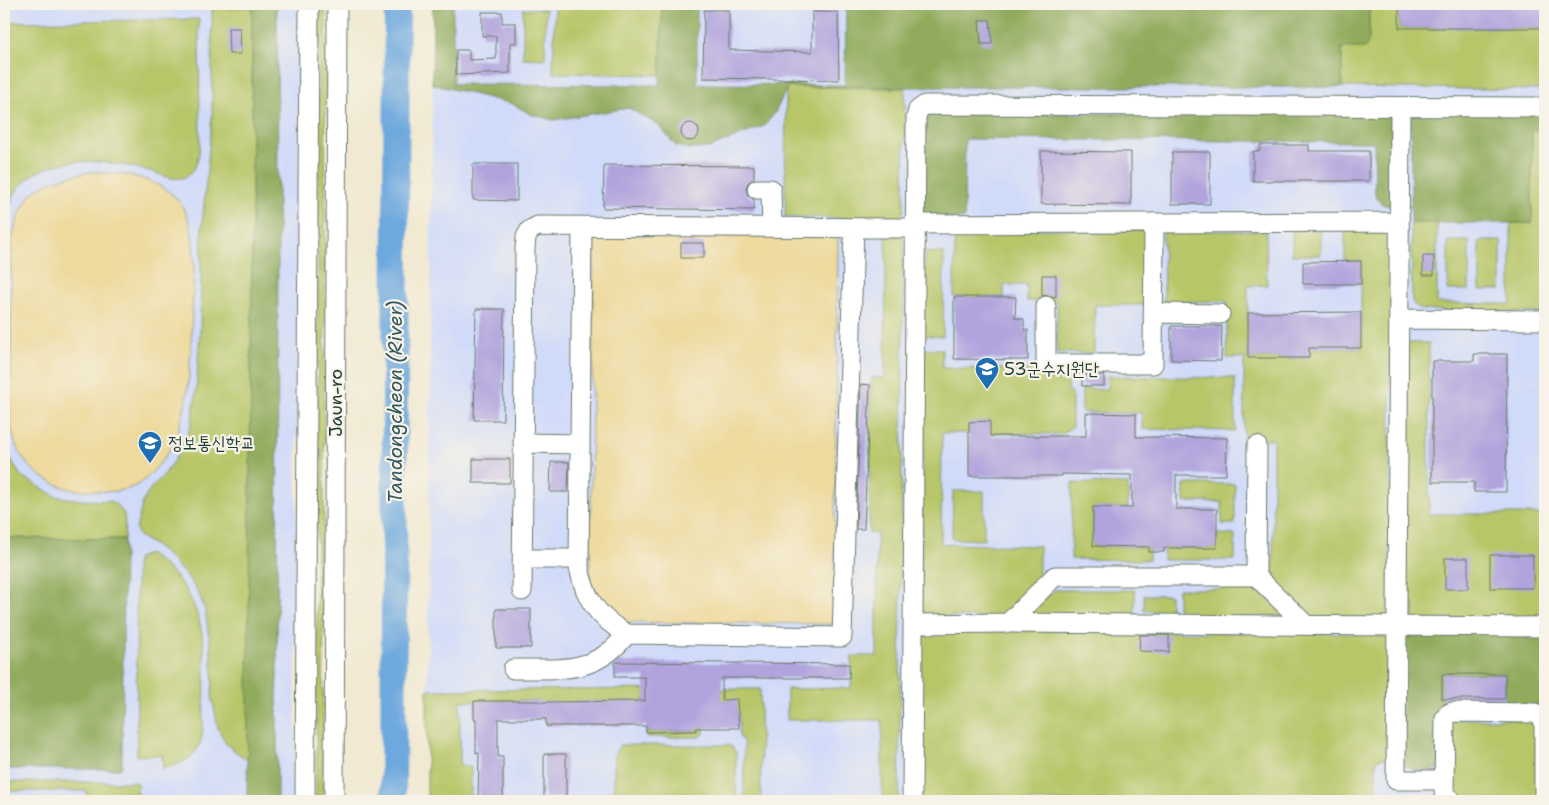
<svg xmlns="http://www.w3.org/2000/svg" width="1549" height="805" font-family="'Shantell Sans','Poor Story',sans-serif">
<rect width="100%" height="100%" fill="#f7f3e8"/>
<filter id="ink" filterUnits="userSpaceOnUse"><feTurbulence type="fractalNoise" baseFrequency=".02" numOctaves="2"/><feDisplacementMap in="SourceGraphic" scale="10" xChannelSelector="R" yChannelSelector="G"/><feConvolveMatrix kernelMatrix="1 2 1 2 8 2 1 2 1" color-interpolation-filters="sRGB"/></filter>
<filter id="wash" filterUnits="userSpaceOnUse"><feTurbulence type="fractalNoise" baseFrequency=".0096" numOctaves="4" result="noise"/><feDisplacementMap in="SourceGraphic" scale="20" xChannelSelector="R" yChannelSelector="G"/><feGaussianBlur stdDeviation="1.12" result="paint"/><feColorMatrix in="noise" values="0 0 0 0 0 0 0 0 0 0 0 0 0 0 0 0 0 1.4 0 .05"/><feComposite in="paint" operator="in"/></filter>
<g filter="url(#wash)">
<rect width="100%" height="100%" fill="#f1e9d1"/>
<path fill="#d0daf9" d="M4 4H299L295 801H4Z
M433 4H1545V801H427Z"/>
<path fill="#b7c669" stroke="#6b824e" d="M319 4H326L323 801H316Z
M555 4H662L661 75 553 73Z
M1369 4H1399V28H1545V90L1342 87V47L1369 39Z
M252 7V251L248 761 226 744 218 728 212 697 213 674 210 642 205 610 199 594 187 576 161 550 139 536 136 529 143 501 151 488 163 476 181 450 191 425 196 394 200 331 202 226 212 117V9Z
M523 9H546L545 59 523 58Z
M199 19 200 142C199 154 198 169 187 176 174 183 159 173 146 170 108 161 54 152 23 183 10 195 7 216 4 232V22Z
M786 87 905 88 904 211 901 216 896 219 785 217Z
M1532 129H1545V313L1423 310C1417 307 1414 306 1412 300L1411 223H1437V303L1511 304V223H1532Z
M955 229 1146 230V305H1095L1094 353H1057V301H1027V285H1004V297H954Z
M1292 230H1321V255H1292Z
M1163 231H1266L1267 285 1248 286V358H1308L1309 348H1361V261H1345V231H1392L1389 612 1387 617 1314 619 1273 581V439H1244V358H1227V301L1164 302Z
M886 236H904L899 801H882V720H787V689L851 688 852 656H877V534L869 533 871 378H885Z
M1448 241H1469V290H1448Z
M1479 241H1501V290H1480Z
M925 252 944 253 943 336H924Z
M1405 343H1429V514H1545V622L1405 620Z
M924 349H942V368L1069 370 1068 391 1072 392V427L1062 434 942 433 941 544 1039 546V580L1001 618 926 616 921 613Z
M1107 376 1235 378V431L1142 429V413L1082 412V389H1107Z
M4 430 10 457 20 475 55 496 81 500 111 501 118 506 124 514 125 525 124 539 4 538Z
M1072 483 1128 484V508H1093V546L1149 547V560L1071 559Z
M1184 484H1235V524H1222V502H1184Z
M953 491H984V540L952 539Z
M1217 534 1235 535V560H1163L1164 548H1217Z
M148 554C155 558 161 563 167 568 208 604 206 656 204 707 203 717 204 740 198 748 190 761 177 765 163 769L162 755 137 756 136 566 138 558Z
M1178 589H1257L1285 616 1178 619Z
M1055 590H1135V619L1026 615Z
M1144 595H1170V611H1144Z
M919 630 1384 634 1391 642V756L1376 760V801H920Z
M760 689 761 801H744V743L739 736V714H701V728H704V734L700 737H648L646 736V732L696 731V696H645V701L540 703 539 701H460V766H469L471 768V801H427V690Z
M1537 718 1540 801H1459L1451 795 1449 720Z
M620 745H728L732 747 736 752V801H614V755Z
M4 782H137L138 801H87V791H4Z"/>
<path fill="#91ab5d" stroke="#587448" d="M252 4H277L278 200 277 801H247L252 251Z
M433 4H453V84L660 85 662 4H697V84L845 85 846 4H1369V39L1365 48H1342V87H787L775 113 764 126 709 148 691 149 676 146 658 125 629 108 553 120 530 114 513 104 432 84Z
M1390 113 1394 116 1395 206C1384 206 1379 204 1375 194L1374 142 965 139 964 219 925 216 922 210 926 120 928 114Z
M1411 113H1545V129L1532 130V223H1411Z
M4 538 124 539 122 767 120 769H4Z
M1545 631V705H1505V674H1443L1442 763 1438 768C1424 773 1413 773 1402 762L1401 633Z"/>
<path fill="#eeda9e" stroke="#868c69" d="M90 172C120 173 151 175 175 197 201 222 193 280 192 313 190 365 192 435 151 473 147 477 142 483 137 485 124 492 110 492 96 491 87 490 76 491 66 488 41 479 22 466 14 439 8 419 10 388 11 367 11 326 11 284 11 243 24 188 37 182 90 172Z
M594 235 838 237 834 624 617 622 590 589Z"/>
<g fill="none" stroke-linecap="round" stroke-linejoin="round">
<path stroke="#6da8de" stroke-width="26" d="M393 801 397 4"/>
</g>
<g id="blocks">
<path fill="#b1a4dd" d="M1399 4H1545V28H1399Z
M704 10H729V50L812 52V12H838L839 80 703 78Z
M482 12H502V23H516V43H510V73L456 75V50H469V60L496 59V36H482Z
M979 20H990L992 44H981Z
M228 28H240L241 54H229Z
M681 132a9 9 0 1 1 18 0a9 9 0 1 1-18 0Z
M1260 145H1309V151H1369V181H1253V151H1260Z
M1041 151 1131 152V205L1041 204Z
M1172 152H1210V204H1172Z
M473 164H517V201L473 200Z
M604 165 754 166V178L748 183 746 189 748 195 754 200V210L603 208Z
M681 243H704V258H681Z
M1423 256H1434V275H1423Z
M1361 261V284H1303V262Z
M1042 275H1056V297L1046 295 1042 296Z
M954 297H1016L1015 318 1024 319V330H1028V360L954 359Z
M476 309H504L503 420H474Z
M1361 312V348H1309V358H1248V313Z
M1171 326H1222L1221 361 1171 360Z
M1474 354H1507L1506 492H1474V482H1432V361H1474Z
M1082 375H1104V386H1082Z
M861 384 870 385 864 529H856Z
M1086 413 1136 414V437L1227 438 1226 475H1176V509H1217V548H1164V552H1149V547L1093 546V507L1132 508V475L1062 474V476H969V422L990 421V436H1086Z
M473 459H510V483H473Z
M551 462H569L568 492H550Z
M1490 555H1533V588H1490Z
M1445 558H1468V589H1445Z
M496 609H531V648H496Z
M1140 635H1169V652L1139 651Z
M615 662 849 664V678H722V700L737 699 739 728H696V731L646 732V726H546V719H498V757H503V801H478L479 753H476V719H474V701H540V702L645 701V677H615Z
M1442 674H1505V699H1442Z
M544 754H566V798H544Z"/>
</g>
</g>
<g filter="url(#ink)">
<use href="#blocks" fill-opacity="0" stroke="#68796b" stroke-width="1"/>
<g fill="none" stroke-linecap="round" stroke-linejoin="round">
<defs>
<path id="minor" d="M1400 107 1396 780H1444
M757 189H771L772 227
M915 224 1399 222
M582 226 579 567C585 599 598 618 627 634L842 637 854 228
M1046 306V364H1153L1154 223
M1153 313 1220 314
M1399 319 1545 320
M523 443 580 444
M523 559H579
M1256 576 1257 446
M522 591 525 249 526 237 530 230 538 226 915 228
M1008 623 1055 576H1256L1306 625
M913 624 1008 623 1545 627
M513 669C559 668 594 676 627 634
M305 801 309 4
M334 801 337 4
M912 801 916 118 918 110 925 105 1545 107
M1452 801 1447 797 1444 792 1445 718 1448 714 1452 712 1535 713 1543 718 1544 722V801"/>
</defs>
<use href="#minor" stroke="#68796b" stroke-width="21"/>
<use href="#minor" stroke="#fff" stroke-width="19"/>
</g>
</g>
<defs>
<symbol id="university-pin" viewBox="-11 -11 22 30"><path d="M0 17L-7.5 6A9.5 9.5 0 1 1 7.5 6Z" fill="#1f6fb2" stroke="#f7f3e8"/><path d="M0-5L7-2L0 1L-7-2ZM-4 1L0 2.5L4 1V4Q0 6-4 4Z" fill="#fff"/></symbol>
</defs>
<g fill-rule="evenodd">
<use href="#university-pin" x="973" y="355" width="28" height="38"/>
<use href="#university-pin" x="136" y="429" width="28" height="38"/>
</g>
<g text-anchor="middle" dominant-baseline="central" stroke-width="4.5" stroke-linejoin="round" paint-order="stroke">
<g font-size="18" fill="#1f3d34" stroke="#f7f3e8" text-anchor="start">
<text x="1004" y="369">53군수지원단</text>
<text x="168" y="443">정보통신학교</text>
</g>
<g font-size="18" fill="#1f3d34" stroke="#f7f3e8">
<text transform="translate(336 403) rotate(-90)">Jaun-ro</text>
</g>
<g font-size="19" font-style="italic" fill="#32585e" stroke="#f7f3e8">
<text transform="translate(395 402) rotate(-90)">Tandongcheon (River)</text>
</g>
</g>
<rect width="1549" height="805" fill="none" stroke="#f7f3e8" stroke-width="20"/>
</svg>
